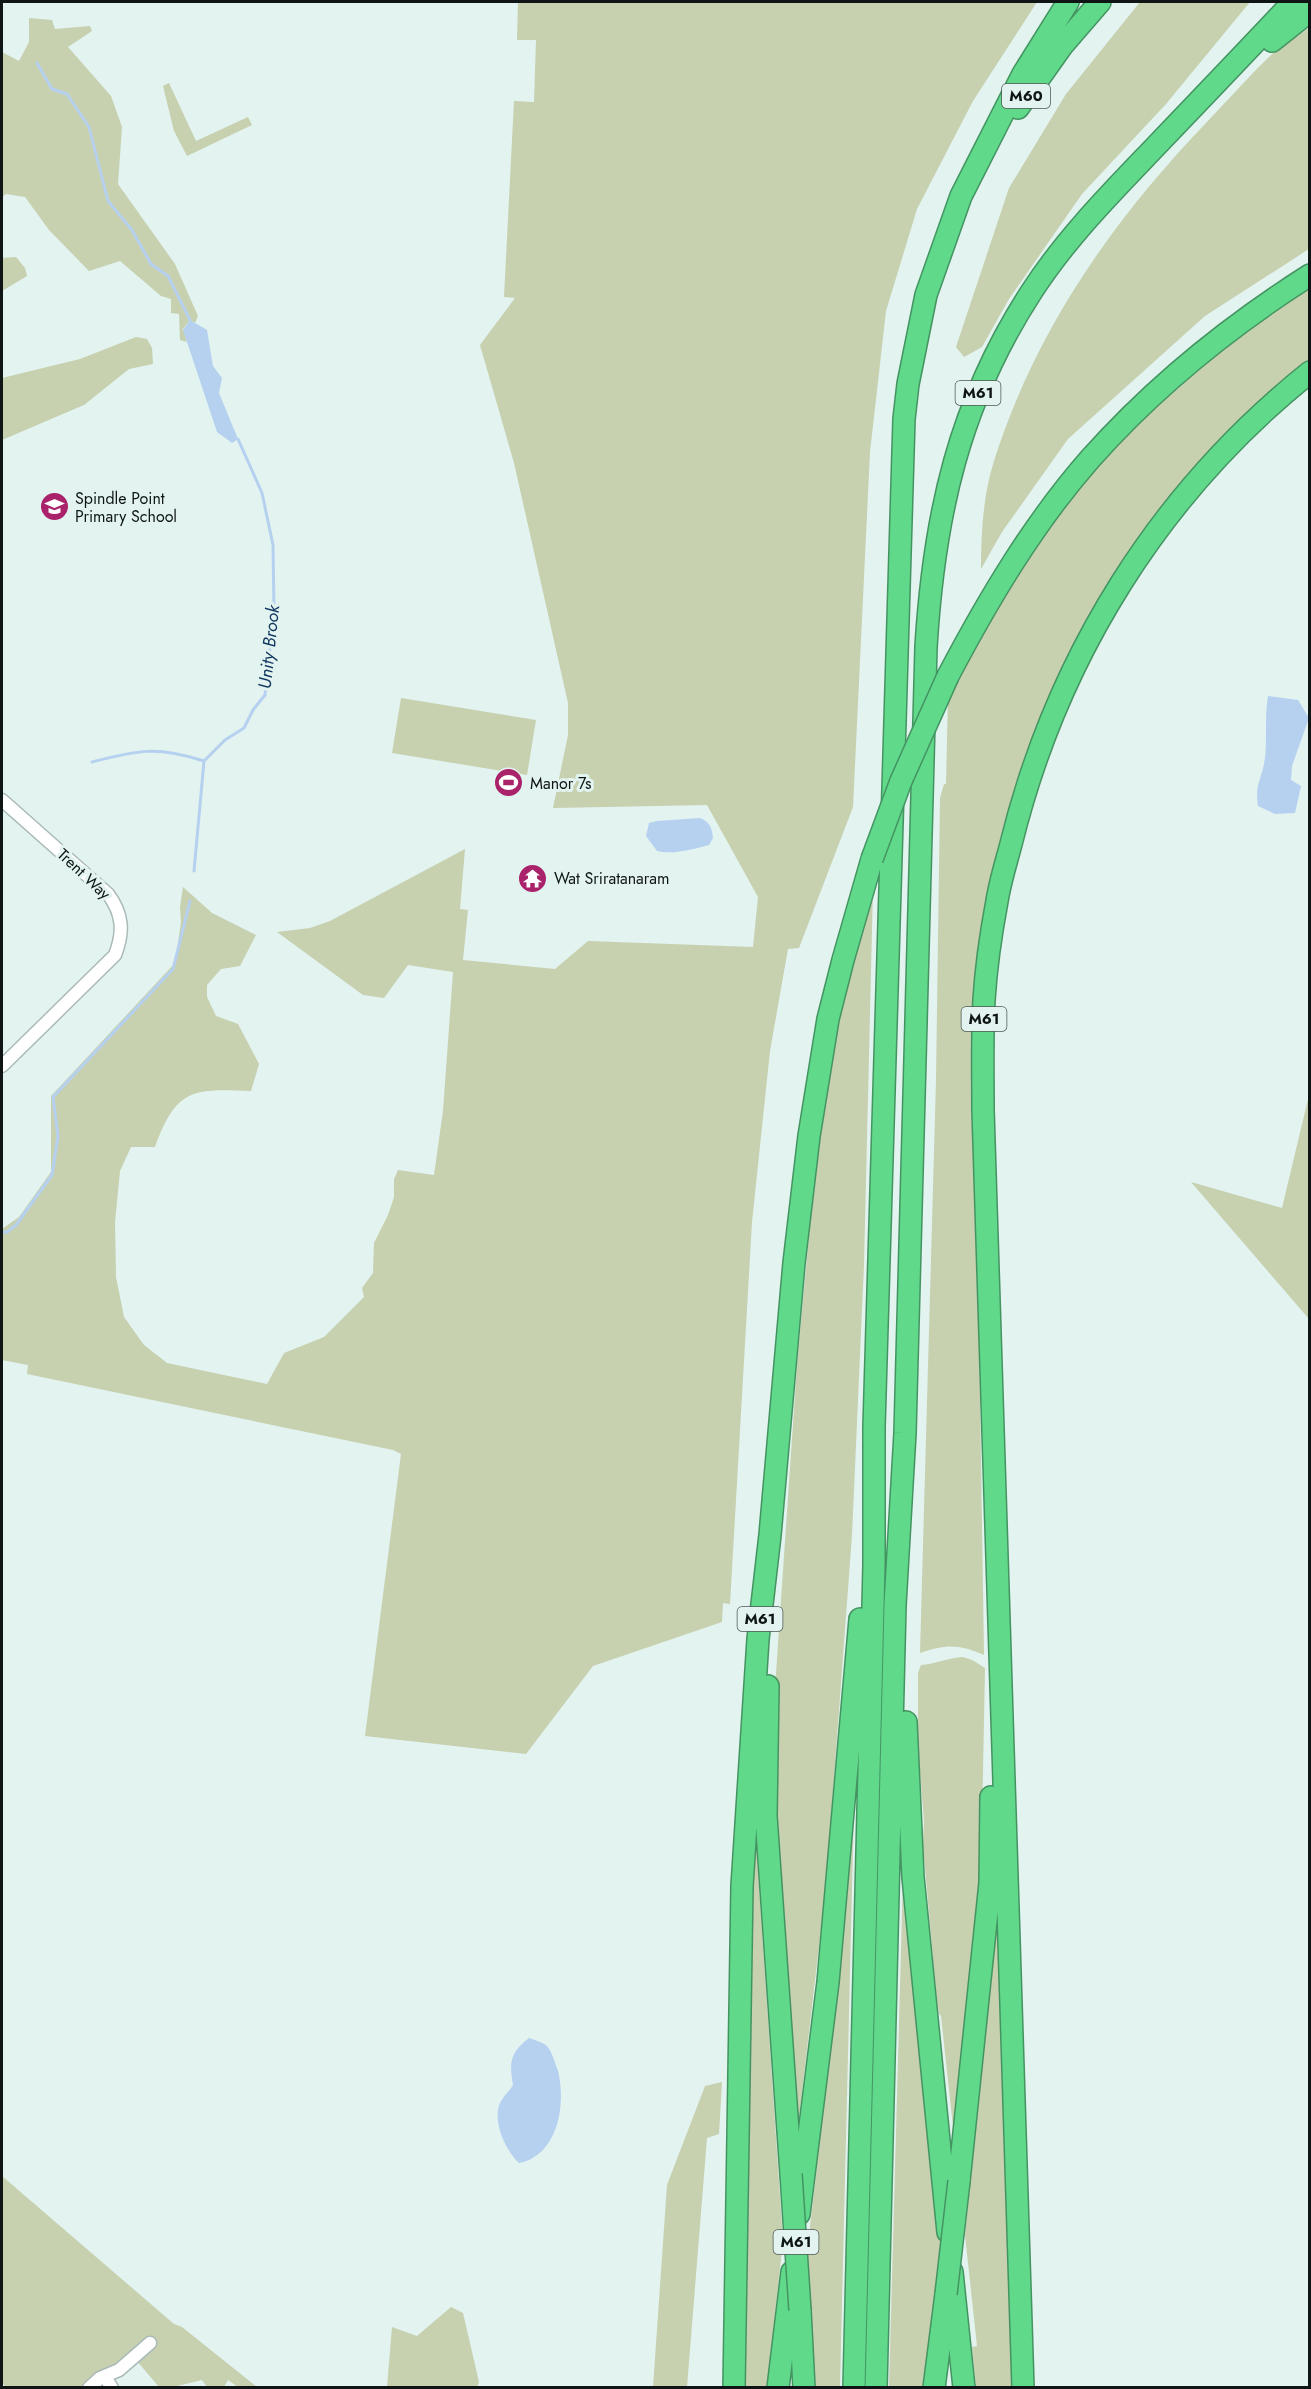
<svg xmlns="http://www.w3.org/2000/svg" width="1311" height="2389" font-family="Jost,sans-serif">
<rect width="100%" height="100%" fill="#e2f3f0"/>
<path fill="#c7d0af" d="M518 2H1037L973 101 917 209 886 311 870 452 853 807 799 948 788 949 770 1051 752 1222 730 1604 723 1603 722 1622 593 1666 526 1754 365 1736 401 1454 393 1450 27 1374 28 1365 2 1360V1229L19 1217 51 1172V1096L175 963 181 922 180 907 183 887 212 913 256 935 240 966 221 969 207 985V997L216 1016 238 1024 259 1064 251 1091C192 1089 177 1088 155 1147H131L120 1171 115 1222 116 1277 124 1317 144 1345 167 1363 267 1384 284 1353 324 1337 364 1297 362 1288 373 1273 374 1243 388 1215 394 1197V1179L398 1170 434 1175 443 1111 453 972 408 965 384 998 363 995 277 932 310 928 330 921 465 849 460 909 468 910 463 960 555 969 588 941 753 947 758 897 707 805 553 808 568 735V703L514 463 480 345 515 298 504 297 514 101 534 102 536 40H517Z
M1140 2H1250L1166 104 1082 194 1009 299 982 347 964 357 956 347 1009 188 1066 94Z
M29 18 52 20 55 29 90 26 92 31 68 47 111 96 122 127 118 184 175 264 198 316 195 323 190 320 183 329 187 342 180 340 179 314 171 313V299L161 296 120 261 89 271 49 230 25 197 6 194 2 197V52L19 61 29 42Z
M1309 28V249L1205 316 1068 439 1002 532 981 569C981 533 983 496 994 461 1035 331 1112 221 1206 123 1228 100 1249 76 1272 54 1283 44 1297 37 1309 28Z
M169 83 196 141 248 117 252 125 187 156 174 131 163 86Z
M16 257 25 268 27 276 2 291V258Z
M1309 286V361L1299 369 1154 522 1007 824 976 1139 984 1655C959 1644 946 1644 920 1653L936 1080 940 798 944 784H946L948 696 999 593 1099 461 1180 380 1265 314Z
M136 337 147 339 152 348 153 364 129 369 84 405 2 440V378L80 359Z
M401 698 536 720 527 775 392 753Z
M873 887 864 1265 852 1535 826 1886 797 2135 776 1857 774 1703 797 1365 820 1119 833 1035Z
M1309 1095V1319L1191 1182 1282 1208Z
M963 1657 972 1660 985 1668 981 1876 955 2145 941 2016 939 2014 936 1992 923 1845 924 1821 918 1747V1673L921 1665C935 1664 948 1658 963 1657Z
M854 1806 840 2387 812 2388 805 2270 820 2140 816 2139Z
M754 1812 783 2241 767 2387 740 2388Z
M904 1840 942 2256 927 2387 889 2388Z
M1001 1917 1016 2387H976L972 2347 977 2346 965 2235 997 1918Z
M722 2082 719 2134 707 2138 687 2387H653L667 2185 705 2086Z
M2 2176 174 2324 182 2327 257 2387H238L228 2380 224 2387H207L202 2380 173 2387H159L137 2361 155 2346 147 2337 116 2368 85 2387H6L2 2383Z
M451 2307 463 2313 479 2382 477 2387H387L392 2327 417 2336Z"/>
<path fill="#b6d1f0" d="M190 320 207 330 213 366 222 378 219 393 238 439 232 443 217 432 183 330Z
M1268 696 1298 700 1309 718 1292 766 1291 780 1301 786 1295 813 1275 814 1258 806C1255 785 1260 783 1264 764 1268 744 1264 718 1268 696Z
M700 818C710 822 712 828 713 838L709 845C693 849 674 855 657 851L646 836 649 823 657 821Z
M529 2038C534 2040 542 2042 546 2045 552 2051 555 2063 558 2071 566 2103 559 2155 519 2163 505 2150 491 2119 501 2101 505 2095 510 2090 513 2085 509 2062 510 2053 529 2038Z"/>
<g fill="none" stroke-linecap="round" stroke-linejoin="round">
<path stroke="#b6d1f0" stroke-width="3" d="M37 63 52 89 67 94 89 127 108 201 132 230 151 264 168 276 190 320
M92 762C138 750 157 746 204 761
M194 871 204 761 225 740 244 728 253 710 265 695 274 611 273 545 262 493 238 439
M2 1232H7L16 1225 52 1175 58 1136 53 1097 173 969 190 901"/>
<defs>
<path id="minor" d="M2 800 108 894C123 914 124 932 115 955L2 1066
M105 2377 112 2388
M89 2388 100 2378 119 2370 150 2343"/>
<path id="motorway" d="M1272 41 1310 11
M1018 108 1062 46 1100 2
M948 676C988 600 1033 524 1090 459 1154 387 1228 327 1310 275
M768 1686 766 1816 791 2174
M906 1722 913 1877 948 2232
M959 2181 990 1883 991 1797
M799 2214 828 1982 860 1619
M952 2272 964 2388
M800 2310 804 2388
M734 2388 742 1886 758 1639 770 1535 794 1263 809 1136 828 1019 843 960 872 859
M778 2388 792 2272
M854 2388 874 1565V1427L904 419 908 384 926 295 961 196 1023 74 1068 2
M876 2388 895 1605 905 1433 926 647C934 515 959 403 1032 291 1067 237 1112 192 1156 146 1202 98 1248 50 1293 2
M934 2388 946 2294
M1023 2388 983 1110C983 1073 982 1037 984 1000 986 968 991 933 997 901 1000 882 1006 863 1011 844 1057 657 1159 493 1310 372"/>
</defs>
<use href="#minor" stroke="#aabab8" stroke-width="15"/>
<use href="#motorway" stroke="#449462" stroke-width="24"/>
<use href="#minor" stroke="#fff" stroke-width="12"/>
<use href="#motorway" stroke="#60d98b" stroke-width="21"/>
<defs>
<path id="motorway-bridge" d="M872 859 901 781 948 676
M791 2174 800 2310
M946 2294 959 2181"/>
</defs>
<use href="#motorway-bridge" stroke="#449462" stroke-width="24" stroke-linecap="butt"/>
<use href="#motorway-bridge" stroke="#60d98b" stroke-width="21"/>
</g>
<defs>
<symbol id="school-disc" viewBox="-11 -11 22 22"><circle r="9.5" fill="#a9226a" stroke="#e2f3f0"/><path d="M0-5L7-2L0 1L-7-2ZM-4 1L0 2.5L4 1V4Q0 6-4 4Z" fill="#fff"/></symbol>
<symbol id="stadium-disc" viewBox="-11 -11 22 22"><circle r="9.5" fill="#a9226a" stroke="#e2f3f0"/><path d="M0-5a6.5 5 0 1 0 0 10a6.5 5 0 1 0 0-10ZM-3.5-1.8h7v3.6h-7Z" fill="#fff"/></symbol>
<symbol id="temple-disc" viewBox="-11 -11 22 22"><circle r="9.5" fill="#a9226a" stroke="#e2f3f0"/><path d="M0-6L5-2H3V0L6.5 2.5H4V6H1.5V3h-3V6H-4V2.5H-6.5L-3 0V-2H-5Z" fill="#fff"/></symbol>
</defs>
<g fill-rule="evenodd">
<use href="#school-disc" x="38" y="490" width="33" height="33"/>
<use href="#stadium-disc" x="492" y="766" width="33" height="33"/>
<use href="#temple-disc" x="516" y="862" width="33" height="33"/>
</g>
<g text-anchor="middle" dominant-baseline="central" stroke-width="6" stroke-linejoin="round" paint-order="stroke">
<g fill="#e2f3f0" stroke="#4e5857" stroke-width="1.5">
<rect x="1002" y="84" width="48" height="24" rx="4.5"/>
<rect x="955.5" y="381" width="45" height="24" rx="4.5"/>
<rect x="961.5" y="1007" width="45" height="24" rx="4.5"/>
<rect x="737.5" y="1607" width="45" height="24" rx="4.5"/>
<rect x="773.5" y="2230" width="45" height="24" rx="4.5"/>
</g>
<g font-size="15" font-weight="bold" fill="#0f1515">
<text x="1026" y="96">M60</text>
<text x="978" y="393">M61</text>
<text x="984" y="1019">M61</text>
<text x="760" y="1619">M61</text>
<text x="796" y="2242">M61</text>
</g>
<g font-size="16" fill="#0f1515" stroke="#e2f3f0" text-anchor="start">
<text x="75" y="498">Spindle Point<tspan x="75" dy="18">Primary School</tspan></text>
<text x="530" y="783">Manor 7s</text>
<text x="554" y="878">Wat Sriratanaram</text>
</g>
<g font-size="16" fill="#0f1515" stroke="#e2f3f0">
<text transform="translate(84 874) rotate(43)">Trent Way</text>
</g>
<g font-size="18" font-style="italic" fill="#11365e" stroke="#e2f3f0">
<text transform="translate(269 647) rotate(-84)">Unity Brook</text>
</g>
</g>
<rect width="1311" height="2389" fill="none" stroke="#0f1515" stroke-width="6"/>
</svg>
